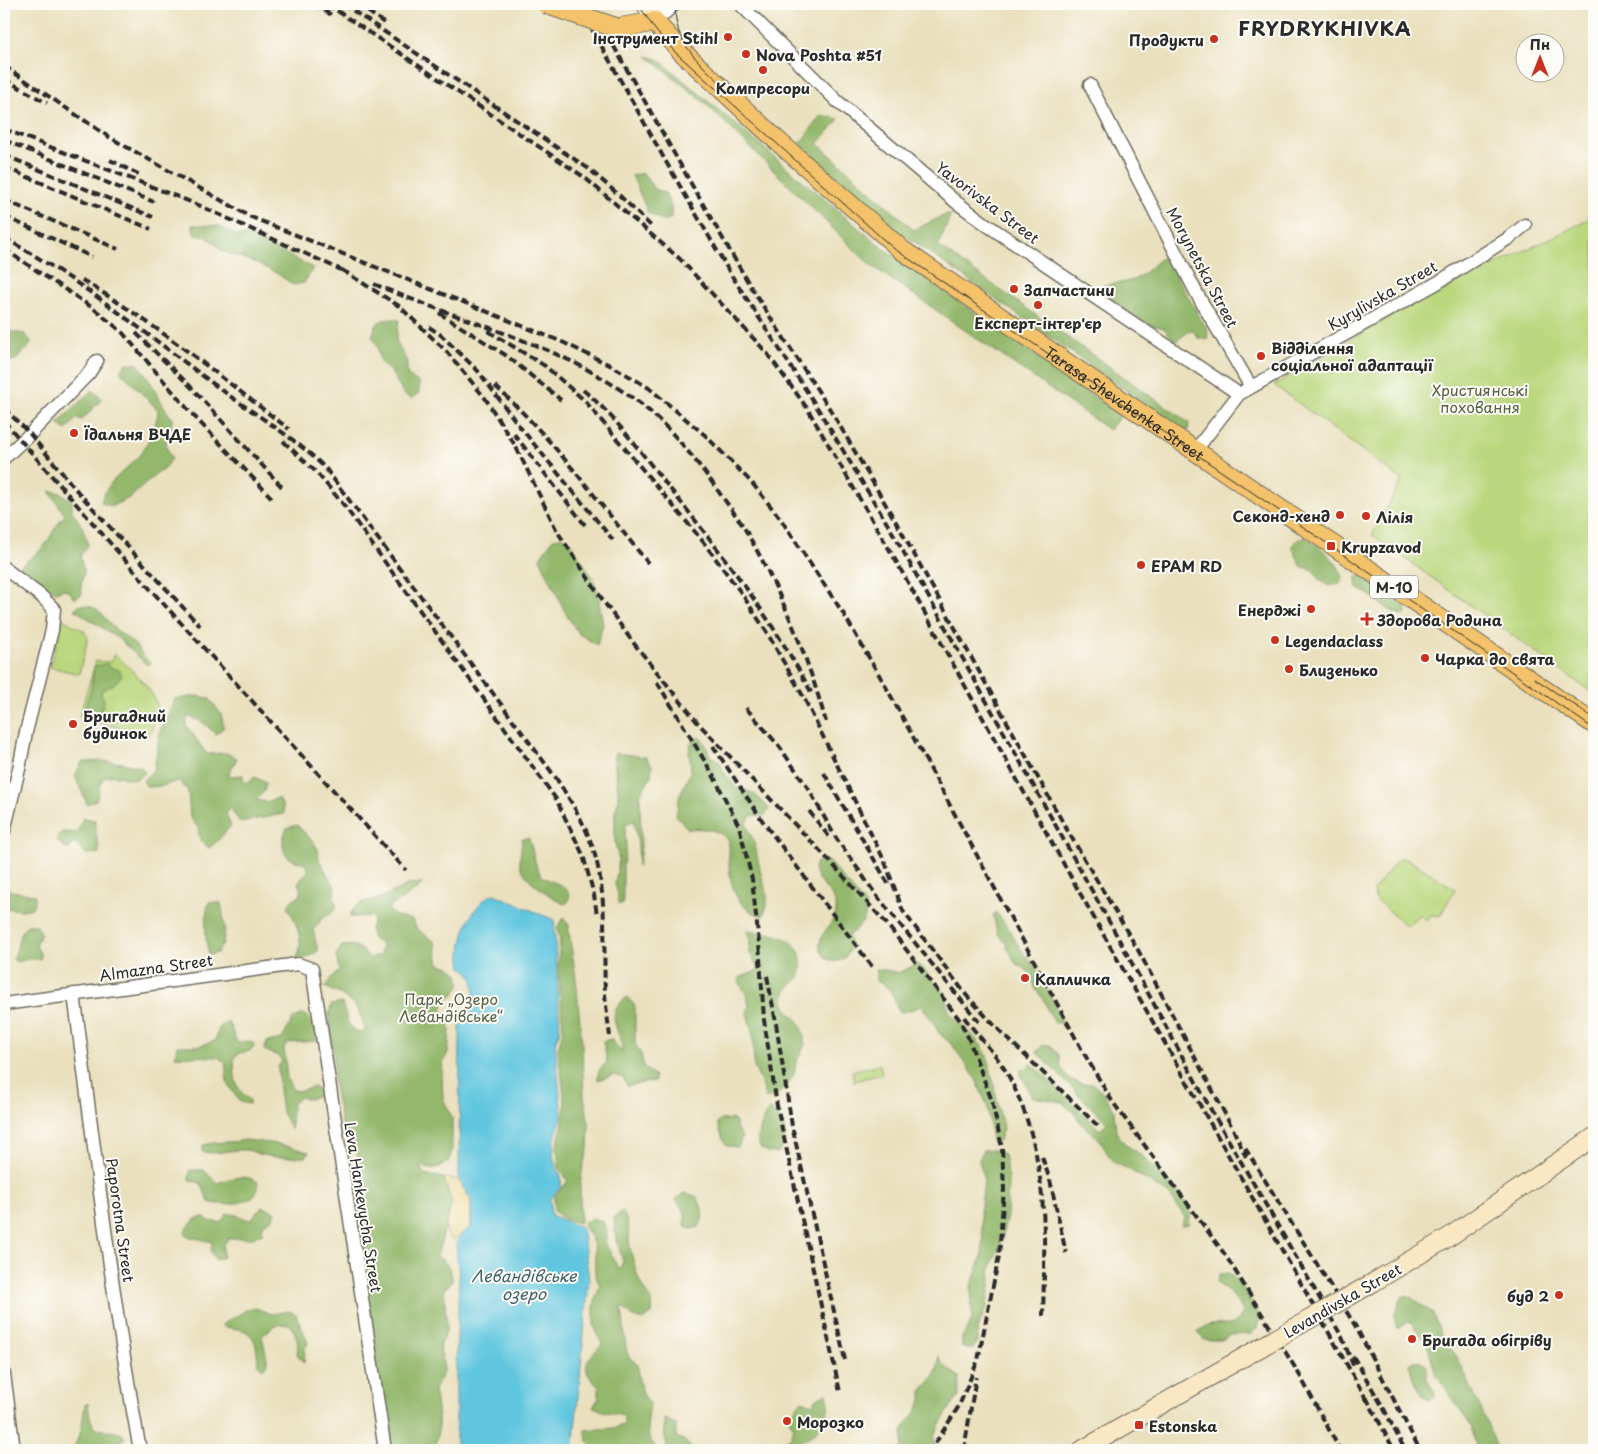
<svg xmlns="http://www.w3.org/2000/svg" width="1598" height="1454" font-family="'Playpen Sans',sans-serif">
<rect width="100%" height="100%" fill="#fdfcf7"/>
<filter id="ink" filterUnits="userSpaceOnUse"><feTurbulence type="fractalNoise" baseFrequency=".02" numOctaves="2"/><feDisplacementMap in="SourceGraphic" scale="10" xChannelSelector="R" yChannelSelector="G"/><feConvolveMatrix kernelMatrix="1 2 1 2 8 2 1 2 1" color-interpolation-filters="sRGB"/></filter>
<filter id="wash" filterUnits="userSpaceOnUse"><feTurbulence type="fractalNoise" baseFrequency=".0096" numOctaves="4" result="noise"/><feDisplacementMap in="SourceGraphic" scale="20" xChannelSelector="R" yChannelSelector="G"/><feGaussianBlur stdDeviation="1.12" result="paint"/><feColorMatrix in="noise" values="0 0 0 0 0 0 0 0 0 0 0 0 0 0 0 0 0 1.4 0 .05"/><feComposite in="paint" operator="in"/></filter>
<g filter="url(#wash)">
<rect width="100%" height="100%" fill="#eae0be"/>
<path fill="#bad77d" stroke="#728154" d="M1594 213V694L1372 535 1402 480 1274 385 1405 308 1584 222Z
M62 619 84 631 88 638 79 674 50 667Z
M115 654C128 668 161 693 157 714 156 721 151 729 149 736L79 717 96 661 110 662Z
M1402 858 1407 859 1455 889 1440 916 1431 915 1427 920 1419 915 1407 926 1375 899 1374 890 1397 860Z
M880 1064 882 1074 854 1081 852 1071Z"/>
<path fill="#93b86c" stroke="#5f724c" d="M647 56 658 59 880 246 1121 416 1109 430 868 263 705 103Z
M821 115 839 119 818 144 914 230 945 215H951L938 246 1189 423 1188 431 1178 427 896 229 800 144Z
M643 173 654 189 665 193 671 207V218L664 221 648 213 632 175Z
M192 225 219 226 237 236H250L313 268 304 283 293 285 278 274 256 263 222 251 215 243 206 237 195 235Z
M1166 255 1171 260 1176 276 1208 331 1207 340 1198 338 1192 329 1175 342 1164 328 1142 323 1098 288C1110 282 1128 284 1137 278 1148 272 1155 261 1166 255Z
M396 319 399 320 396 340 407 362V374L419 383V393L412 399 404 394 391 372 380 362 378 347 372 336C378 319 379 320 396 319Z
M4 331 25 334 32 343 17 359 7 363 4 361Z
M127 363 138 364C152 380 159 401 172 419 171 438 160 439 172 458L164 469 155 475 131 497 112 506 101 503C105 484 122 473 135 460 147 448 157 426 158 410L120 371Z
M92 390 102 399 82 420 77 418 66 430 58 423Z
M49 491 61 493 72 501V512C81 522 85 532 88 545L80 556 84 572 81 585 82 594 74 599 70 592 64 589 56 592 23 574 19 567C26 561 35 555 42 549 51 538 55 525 65 515Z
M561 536 569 541 592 576 597 589 603 625 597 645 579 634 567 616 540 558 552 540Z
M1305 537C1321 548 1335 557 1343 577L1340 584 1328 586 1321 581 1313 570 1301 566 1292 546 1297 540Z
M1364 575 1404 603 1406 612 1404 616C1386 612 1374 595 1357 588L1356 580 1357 577Z
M81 605C100 606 101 615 113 627 120 634 128 638 135 645 141 652 143 657 151 663L147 665 119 639 74 609Z
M107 664 111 668 119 670 122 675 114 684 102 690 101 694 104 700C102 710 99 718 88 717L84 709 91 691 94 666Z
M197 696 209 698 221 714 224 727 216 734 202 722 188 716 186 725 207 754 226 753 237 758 228 776 243 775V781L246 783 255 777 266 783 264 792 256 800 266 802 279 798 283 807 284 814 240 822 229 807 226 814 231 826C223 834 218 842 209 848L200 840 198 828 190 817 188 791 179 781 162 786 147 787 143 780 154 769 160 731 175 699Z
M700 737 706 745 710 756 719 761 723 771 737 789C752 790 759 797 769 809L764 816 751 815 746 824 754 842 761 874 767 895V906L763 916C737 910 731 889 729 865 728 858 730 851 729 845 725 828 701 828 688 829L676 815 680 794 690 773 691 767 689 753 691 743Z
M615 753 646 757 652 766 651 776 640 795 641 848 638 867V845L634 820 625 826 626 847 623 864V900L622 904H618V894L615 884 619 860 615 843V812L618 802V791L614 759Z
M102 761 123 763 141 767 145 773C133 784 131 778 117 776 113 775 108 777 104 777 97 787 100 792 96 800L87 804 75 776 82 762Z
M83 818 95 820C94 832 99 841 99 853L86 854 76 843 72 845 68 850 57 841 58 835 63 832 77 833Z
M297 825 312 840 318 849 319 860 335 887 334 898 337 908 329 915 320 920V922L313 930 318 951 307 958H296C306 946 296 920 288 908 290 902 293 897 300 897L301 891 298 883 309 870 303 862C282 862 279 843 287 828Z
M522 838H529L537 868 542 877 563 886 570 893 568 902 564 904C551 897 524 880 520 865 519 859 522 845 522 838Z
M824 860 828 861 865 904C869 919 859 927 848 936 857 959 832 970 822 953 812 936 838 924 836 907 835 891 810 880 815 864L819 861Z
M4 862H7L9 869 5 886 11 891 35 895V901L32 908 23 910 4 908Z
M411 883 422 884C412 895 399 899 388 909L396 916 412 920 417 929 435 942 439 964 450 967 458 974 460 985 454 994 445 1000 442 1010 449 1020 450 1031 448 1053 443 1062 442 1073 443 1098 452 1118V1150L449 1161 440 1167 430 1169 420 1166 424 1175 444 1178 452 1203 437 1256C448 1264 452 1269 452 1282L444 1289 447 1328 440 1348 444 1369 440 1379 434 1389C437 1410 442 1430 433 1450H390L387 1408 375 1366 372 1321 361 1274 369 1254C359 1235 350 1219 358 1199L354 1189 360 1169 359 1158 341 1123 333 1080 334 1058 329 1015 331 1005 342 1003 348 1023 355 1032 366 1031C356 1001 353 1001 325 987L331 978 339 971 336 955 342 946C356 944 360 947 370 958L380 955 382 945 373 939 370 929 374 919 371 916 350 917 352 911 360 903 381 898Z
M209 902 221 903 225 928 223 943 217 953 209 955C205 940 204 916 209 902Z
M996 912 1010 930 1018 945 1044 980 1049 994 1062 1019 1061 1023H1055L1048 1011 1045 1002 1035 988 1032 976 1025 969 1016 964 1006 944 998 934 993 916Z
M564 918 570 927 568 925 576 978 582 1046 584 1096 589 1125 588 1150 583 1165 580 1187V1223L564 1219 554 1211V1197L568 1181 559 1168 557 1147 563 1122 565 1104 558 1049 563 1030 558 965 560 941 557 927Z
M27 925H36L41 932 36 946 41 955 40 959H29L17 962 13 959C20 946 15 938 27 925Z
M747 931C766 933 798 934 801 959 801 965 802 973 798 978 791 987 781 990 785 1004 787 1012 795 1016 799 1022 803 1027 804 1038 805 1045L796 1063 794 1074 789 1083 781 1090 775 1099 765 1097 763 1087 754 1067 753 1035 747 1013 749 1006 747 995 741 986 739 978 759 970 749 951 750 941Z
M917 964 923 968 945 995 948 1009 954 1018 971 1033 984 1049 988 1058 1003 1128 999 1141 992 1142 988 1108 976 1079 953 1046 939 1033 928 1014 921 1006 911 1010 900 1012C889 995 898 991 876 981V970H887L898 973Z
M627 997 635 1006V1044L641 1054 644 1068 655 1076V1081L627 1086 623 1078 614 1075 598 1080C597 1071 601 1068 607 1062L603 1041 611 1039 622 1053C623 1029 601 1018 627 997Z
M303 1014C315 1021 316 1029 317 1041L288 1043 284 1048 287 1079 293 1090 301 1091 314 1087 324 1095 309 1099 300 1097 292 1105 291 1130 282 1112 279 1090 278 1067 282 1061 278 1056 264 1050 267 1042 282 1039 293 1019Z
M228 1021 237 1042 250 1041 255 1045 250 1051 239 1053 234 1058C235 1078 233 1087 250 1100L249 1104 240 1102C229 1086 225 1084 226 1064L218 1057 175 1056 177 1046H198L215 1041 219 1028Z
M1043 1045H1050L1059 1055 1061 1068 1070 1079 1083 1084H1093L1104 1094 1114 1110 1116 1132 1125 1144 1147 1160 1178 1192 1191 1212 1189 1225 1181 1226 1185 1218 1170 1195 1130 1170 1116 1164 1107 1153 1100 1140 1081 1123 1074 1113 1062 1102 1033 1097 1021 1075V1070L1027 1068 1031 1063 1100 1130 1107 1123 1036 1052Z
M770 1109C785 1120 790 1136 779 1152L768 1153 760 1147 757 1137C762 1128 762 1116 770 1109Z
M732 1119 736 1122V1128L742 1137 738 1147 727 1146 724 1142 717 1123 721 1120Z
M245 1140 278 1144 309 1152 305 1157C291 1157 277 1158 263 1155 256 1154 252 1150 245 1150 230 1149 217 1155 202 1152L203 1145C217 1141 231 1143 245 1140Z
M983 1150H994L1004 1154 1008 1178 1007 1215 1001 1243 990 1269 991 1279 987 1306 977 1329 978 1340 973 1349 962 1347V1337L968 1328 972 1318 971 1286 982 1256 983 1239 980 1212 984 1181 979 1160Z
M190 1170H204L217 1183C233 1178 243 1173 258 1182 258 1187 258 1191 255 1194 248 1205 220 1206 209 1202L201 1183 189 1180Z
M684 1193 696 1196C703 1207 705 1216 699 1227L691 1229 687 1228 685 1224V1213L676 1199Z
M262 1207 272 1210 275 1213 273 1218 263 1225 262 1233 253 1238H229L223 1245V1257L216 1260 211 1252 212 1242 186 1236 185 1231 195 1219 204 1217 209 1221 220 1223 227 1214C237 1213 242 1219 252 1220L255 1214Z
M622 1211C632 1226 627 1237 631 1252 634 1263 637 1277 642 1286 650 1300 653 1296 652 1314L642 1320 632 1316 622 1307 626 1348 629 1358 638 1364C638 1379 640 1393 650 1404L647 1426 649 1437 657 1450H595L587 1440 585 1430 614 1428 624 1425V1415L603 1411 593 1407 599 1398V1387C581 1371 583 1361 602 1345L594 1325V1305L600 1285C591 1271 597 1262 594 1246 592 1238 586 1231 583 1224L592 1218 602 1221 607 1231 605 1242 619 1270 623 1261 616 1240 614 1218Z
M1229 1273C1244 1286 1252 1301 1260 1318L1257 1328 1251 1334 1231 1335 1221 1340H1204L1198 1332C1217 1314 1231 1338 1243 1312 1237 1298 1229 1291 1217 1283L1219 1274Z
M1403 1296 1413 1298 1433 1314 1442 1337 1457 1357 1482 1411 1498 1450H1477L1471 1426 1435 1372 1428 1346 1410 1321 1397 1329C1393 1313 1395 1310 1403 1296Z
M256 1308 272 1314 289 1311 296 1314 308 1343 305 1348 304 1363 297 1354C299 1341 297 1333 288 1324L275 1325 262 1336 268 1363 263 1369 258 1365C257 1349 257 1332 238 1329 231 1328 227 1328 222 1325L246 1310Z
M939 1356 943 1365 959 1377V1396L947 1412 934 1436 935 1445 933 1450H902L903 1432 907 1423 914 1416 922 1400V1390L935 1375 938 1366Z
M1414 1361H1420L1427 1366V1379L1435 1392V1397L1429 1400C1420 1394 1409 1374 1410 1363Z
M827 1393 829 1403 826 1420 815 1433 787 1450H768L767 1447 773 1443 791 1438 794 1428 788 1418 802 1400 812 1404 817 1398Z
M88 1403C91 1433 95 1428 121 1433L125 1438 117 1442 108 1443 106 1450H73L81 1431 85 1405Z
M664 1419 676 1424V1437L684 1440 691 1447 688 1450H668L664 1432Z"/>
<path fill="#eeda9e" stroke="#8c8264" d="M444 1178 459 1180 471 1200V1227L466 1233 454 1239 448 1236 446 1225 452 1203Z"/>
<path fill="#61c6df" stroke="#467885" d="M494 894 554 920 560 1030 555 1043 562 1117 555 1137 553 1156 557 1169 561 1176V1187L550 1199 551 1215 582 1228 589 1280 573 1450H456V1366L459 1278 456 1244 460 1235 471 1227V1200L459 1180 460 1026C461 1017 466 1016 471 1010 475 1004 475 980 471 975 469 972 465 970 462 967 457 943 470 903 494 894Z"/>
</g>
<g filter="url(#ink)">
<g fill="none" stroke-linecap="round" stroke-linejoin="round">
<defs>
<path id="street" d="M742 6 837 101 956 202 987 225 1239 394
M655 22 675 4
M1090 85 1197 294 1251 387
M1195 451 1239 394 1437 283 1509 238 1525 225
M4 458 30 434 89 373 97 361
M4 568 41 596 54 609 52 630 26 732 19 769 4 831
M74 994C94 1146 112 1299 140 1450
M4 1004 298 964 312 969 385 1450
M4 1374 14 1450"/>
<path id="secondary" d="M646 4 655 22
M1374 1282 1449 1237 1594 1137
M1082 1450 1251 1353"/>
<g id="primary">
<path id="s1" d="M617 28 655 22 681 51 782 145 902 250 1594 724"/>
</g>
</defs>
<use href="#street" stroke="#6e6a5e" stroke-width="15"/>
<use href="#secondary" stroke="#6e6a5e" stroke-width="20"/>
<use href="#primary" stroke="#6e6a5e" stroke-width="21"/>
<use href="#street" stroke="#fff" stroke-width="12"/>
<use href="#secondary" stroke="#fae7c3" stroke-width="18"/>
<use href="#primary" stroke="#f3c26a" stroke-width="19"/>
<path stroke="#2b2b2b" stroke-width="1" d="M638 4 656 31 675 52 893 248 1331 546 1594 729
M676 4C670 43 706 68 731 93
M1534 678 1594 718"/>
<path stroke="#2b2b2b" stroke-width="4" stroke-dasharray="8 4" stroke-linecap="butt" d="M314 4 333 16
M327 4 584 177 680 259 767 353 807 408 896 561 1072 879 1368 1402
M343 4 589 169 620 196 651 226
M358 4 384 23
M578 4 665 160 730 273 815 404 894 535 1121 943 1210 1108 1342 1337 1353 1365
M590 4 693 187 752 289 833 414 900 529 1066 828 1138 950 1233 1129 1246 1157
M4 66 109 137 251 217 560 341 614 367 649 388 706 436 752 483 780 518 843 613 885 685 1082 1050 1112 1101 1226 1256 1299 1374 1340 1450
M4 79 47 103
M4 129 196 204 348 273
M4 140 154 202
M4 155 153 217
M110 160 140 175
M4 167 151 229
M4 200 118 249
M4 216 92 257
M4 238C81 280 149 336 219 388 255 415 295 437 326 469L556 778C568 797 580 815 588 835 609 885 603 941 605 994 606 1008 608 1022 610 1036
M4 249 93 308 122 332 192 414 273 499
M342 270 399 306 446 351 485 398 516 447 557 531 604 602 632 641 698 723 824 855 886 923 959 1019 968 1037 992 1101 1002 1148 1004 1189 999 1256 978 1360 959 1406 931 1450
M82 280C155 323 222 378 289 429
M374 284C441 313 510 331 577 364 598 375 619 388 638 402 668 425 692 455 714 485 726 503 740 519 750 538 783 596 808 658 826 722
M439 313 507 356 561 400
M429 327 441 335 478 371 520 427 613 540
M488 331 545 366 585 401 701 539 742 594 766 631 803 696 885 862 903 911 967 996 996 1027 1099 1127
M136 333 190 386 282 487
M495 386C553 438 599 503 648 563
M583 390C614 415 638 449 663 480 718 548 771 616 812 694
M4 408 30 434 78 492 200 626
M4 421 151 590 406 870
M514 434 585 525
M283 441 316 472 343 504 556 799 583 855 594 895 597 915
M657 682 712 773 739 826 752 879 759 943 764 1020 777 1106 840 1392
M746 708 779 746 808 788 836 838 877 896 979 1022
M713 746 764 823 874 969
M824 773 889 885
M809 811 830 838
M767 976 775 1017 792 1126 845 1360
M964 1017C979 1038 1000 1057 1011 1081 1049 1157 1045 1234 1043 1316
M1245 1148 1356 1327 1420 1450
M1042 1157 1050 1180 1066 1253
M1353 1356 1384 1409 1405 1450
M1366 1397 1394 1450
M964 1450 976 1377"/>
<defs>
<path id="secondary-bridge" d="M1251 1353 1374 1282"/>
<path id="primary-bridge" d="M546 4 617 28"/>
</defs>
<use href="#secondary-bridge" stroke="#6e6a5e" stroke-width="20" stroke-linecap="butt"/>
<use href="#primary-bridge" stroke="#6e6a5e" stroke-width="21" stroke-linecap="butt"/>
<use href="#secondary-bridge" stroke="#fae7c3" stroke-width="18"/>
<use href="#primary-bridge" stroke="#f3c26a" stroke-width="19"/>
</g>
</g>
<g fill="#c8321e" stroke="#fdfcf7" stroke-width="2">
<circle cx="728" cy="37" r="5"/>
<circle cx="1214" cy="39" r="5"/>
<circle cx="746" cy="54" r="5"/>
<circle cx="763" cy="70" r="5"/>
<circle cx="1014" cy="289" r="5"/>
<circle cx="1038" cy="305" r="5"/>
<circle cx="1261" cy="356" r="5"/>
<circle cx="74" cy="433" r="5"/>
<circle cx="1340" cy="515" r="5"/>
<circle cx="1366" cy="516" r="5"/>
<rect x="1326" y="541" width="10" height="10" rx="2.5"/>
<circle cx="1141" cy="565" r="5"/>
<circle cx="1311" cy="609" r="5"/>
<path d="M1364.5 611.5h5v5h5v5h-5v5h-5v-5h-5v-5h5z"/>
<circle cx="1275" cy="640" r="5"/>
<circle cx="1425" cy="658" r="5"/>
<circle cx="1289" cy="669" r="5"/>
<circle cx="73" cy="724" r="5"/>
<circle cx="1025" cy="978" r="5"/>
<circle cx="1559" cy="1295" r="5"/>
<circle cx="1412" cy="1339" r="5"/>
<circle cx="787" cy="1421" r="5"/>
<rect x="1134" y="1420" width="10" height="10" rx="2.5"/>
</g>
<g text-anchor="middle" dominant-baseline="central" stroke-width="4" stroke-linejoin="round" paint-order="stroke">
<rect fill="#fdfcf7" stroke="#6a6a68" stroke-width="1" x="1370" y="575.5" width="48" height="23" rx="4"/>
<g font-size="14" font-weight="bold" fill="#2b2b2b">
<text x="1394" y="587">М-10</text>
</g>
<g font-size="15" font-weight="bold" fill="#2b2b2b" stroke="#fdfcf7" text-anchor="start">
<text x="718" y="37" text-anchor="end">Інструмент Stihl</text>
<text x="1204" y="39" text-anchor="end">Продукти</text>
<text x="756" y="54">Nova Poshta #51</text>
<text x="763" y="87" text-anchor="middle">Компресори</text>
<text x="1024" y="289">Запчастини</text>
<text x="1038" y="322" text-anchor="middle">Експерт-інтер'єр</text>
<text x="1271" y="347">Відділення<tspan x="1271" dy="17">соціальної адаптації</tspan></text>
<text x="84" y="433">Їдальня ВЧДЕ</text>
<text x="1330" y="515" text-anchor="end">Секонд-хенд</text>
<text x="1376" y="516">Лілія</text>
<text x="1341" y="546">Krupzavod</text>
<text x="1151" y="565">EPAM RD</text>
<text x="1301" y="609" text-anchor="end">Енерджі</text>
<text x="1377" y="619">Здорова Родина</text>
<text x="1285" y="640">Legendaclass</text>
<text x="1435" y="658">Чарка до свята</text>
<text x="1299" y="669">Близенько</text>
<text x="83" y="715">Бригадний<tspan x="83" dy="17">будинок</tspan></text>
<text x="1035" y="978">Капличка</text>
<text x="1549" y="1295" text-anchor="end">буд 2</text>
<text x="1422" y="1339">Бригада обігріву</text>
<text x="797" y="1421">Морозко</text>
<text x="1149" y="1425">Estonska</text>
</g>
<g font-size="15" fill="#2b2b2b" stroke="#fdfcf7">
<text transform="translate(988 202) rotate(37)">Yavorivska Street</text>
<text transform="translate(1203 267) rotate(62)">Morynetska Street</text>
<text transform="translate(1382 295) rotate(-30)">Kyrylivska Street</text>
<text stroke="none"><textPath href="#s1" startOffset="645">Tarasa Shevchenka Street</textPath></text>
<text transform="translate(156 967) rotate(-8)">Almazna Street</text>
<text transform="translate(364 1207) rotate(81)">Leva Hankevycha Street</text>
<text transform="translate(121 1220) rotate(82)">Paporotna Street</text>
<text transform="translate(1342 1300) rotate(-30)">Levandivska Street</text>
</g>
<g font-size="15" fill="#565f44" stroke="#fdfcf7">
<text x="1480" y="389">Християнські<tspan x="1480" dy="17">поховання</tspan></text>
<text x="451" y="998">Парк „Озеро<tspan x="451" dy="17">Левандівське“</tspan></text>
</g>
<g font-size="16" font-style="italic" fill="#3e616a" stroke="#fdfcf7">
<text x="524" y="1275">Левандівське<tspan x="524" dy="18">озеро</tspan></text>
</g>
<g font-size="20" font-weight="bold" letter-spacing="1" fill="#2b2b2b" stroke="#fdfcf7">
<text x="1325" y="28">FRYDRYKHIVKA</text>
</g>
</g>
<rect width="1598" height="1454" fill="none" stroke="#fdfcf7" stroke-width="20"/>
<g transform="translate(1540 58)"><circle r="24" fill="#fdfcf7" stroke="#a9a8a5"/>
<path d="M0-4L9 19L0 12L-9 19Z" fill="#c8321e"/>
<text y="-8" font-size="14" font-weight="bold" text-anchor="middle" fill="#2b2b2b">Пн</text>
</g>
</svg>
